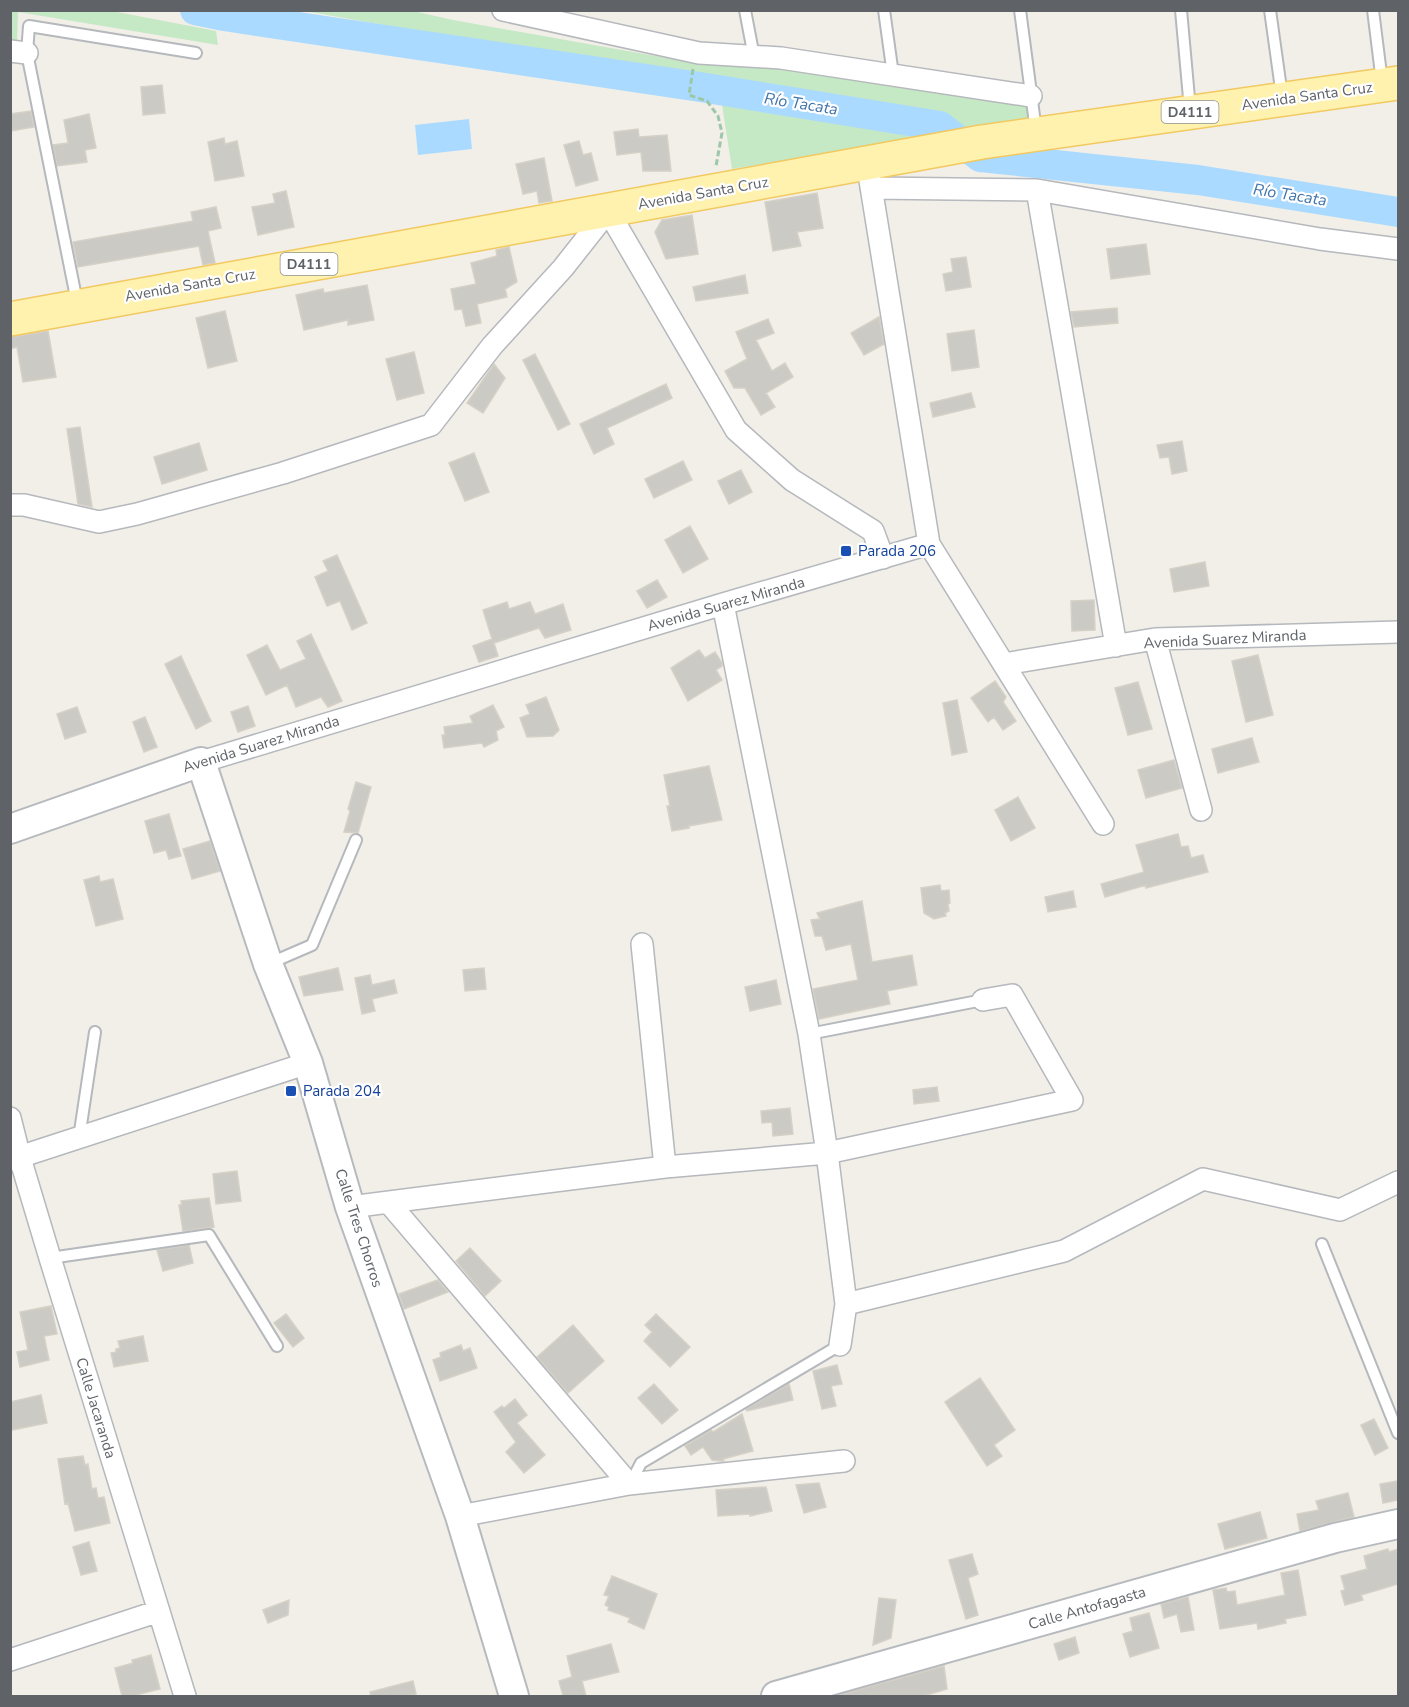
<svg xmlns="http://www.w3.org/2000/svg" width="1409" height="1707" font-family="'Nunito Sans',sans-serif">
<rect width="100%" height="100%" fill="#f1efe8"/>
<path fill="#c5e8c5" d="M10 11H112L216 31 218 45 18 12 17 42H11Z
M305 11H413L453 20 695 63 779 67 1026 103 1029 120 956 132 950 121 478 42Z
M722 105 934 136 732 169Z"/>
<path fill="#aadaff" d="M469 119 472 149 418 155 415 125Z"/>
<g fill="none" stroke-linecap="round" stroke-linejoin="round">
<path stroke="#aadaff" stroke-width="30" d="M195 10 224 16 700 87 940 126 980 157 1198 180 1398 212"/>
</g>
<path fill="#cccac5" stroke="#d6d1c6" stroke-width="1.5" d="M162 85 165 113 143 115 141 87Z
M31 111 34 127 10 131V114Z
M89 114 96 148 85 150 87 162 57 166 53 145 68 143 64 120Z
M638 129 639 137 667 135 671 171H643L641 152 617 155 614 132Z
M224 138 225 144 237 141 244 176 215 181 208 142Z
M579 141 583 155 591 153 598 180 576 186 564 145Z
M544 158 552 201 539 203 537 191 523 194 516 164Z
M286 191 294 227 258 235 252 207 275 203 273 194Z
M817 193 823 228 797 232 801 246 773 251 765 202Z
M216 207 221 228 208 231 215 263 203 265 199 246 78 267 73 242 193 221 191 212Z
M692 215 698 254 666 259 655 232 662 220Z
M1146 244 1150 274 1111 279 1107 249Z
M509 247 517 282 505 289 507 297 477 304 481 323 466 326 462 309 455 310 451 289 476 284 471 263 497 256 496 250Z
M966 257 971 287 946 291 943 274 953 272 951 259Z
M745 275 748 293 696 301 693 287Z
M367 285 374 320 348 325V320L304 330 296 295 323 289 324 293Z
M1117 308 1118 323 1074 327 1071 312Z
M225 311 237 361 208 368 196 318Z
M879 317 884 344 864 355 851 333Z
M768 319 774 333 756 340 772 371 785 363 793 377 766 393 775 407 761 415 745 388H734L725 371 747 359 736 332Z
M974 330 979 367 952 371 947 334Z
M48 331 56 377 23 382 17 347 10 349V337Z
M414 352 424 393 397 400 386 359Z
M535 354 570 424 558 430 523 360Z
M494 364 505 378 483 413 467 403Z
M666 384 672 398 607 428 614 444 594 454 580 424Z
M971 393 975 407 933 417 930 403Z
M80 427 92 507 78 504 67 429Z
M1182 441 1187 471 1172 474 1169 457 1160 458 1157 445Z
M199 443 207 470 162 484 154 457Z
M474 453 489 492 465 501 449 463Z
M683 461 692 480 654 498 645 479Z
M741 470 752 492 729 504 718 481Z
M690 526 708 559 683 573 665 540Z
M337 555 367 623 352 630 340 601 327 606 315 577 328 571 323 561Z
M1205 562 1209 586 1174 592 1170 569Z
M657 580 667 597 647 608 637 591Z
M1094 600 1095 630 1072 631 1071 601Z
M507 602 509 609 530 602 535 614 563 604 571 630 545 638 539 628 494 643 498 656 479 662 473 646 492 639 483 610Z
M311 634 342 701 328 707 321 697 296 707 287 685 266 695 247 655 267 645 280 670 306 659 297 641Z
M699 650 705 658 715 652 722 663V666L716 670 722 680 688 701 671 668Z
M1258 655 1273 715 1246 722 1232 661Z
M181 656 211 721 196 729 165 664Z
M995 681 1006 697 1003 702 1016 721 1003 730 994 717 988 722 971 698Z
M1138 682 1152 729 1128 735 1115 688Z
M546 697 559 730 553 736 527 737 520 718 530 714 526 705Z
M957 700 967 752 952 755 943 703Z
M493 705 504 727 496 731 498 740 484 747 482 743 444 748 442 735H445L444 727 473 723 470 716Z
M248 706 255 726 238 732 231 712Z
M77 707 86 732 65 739 57 714Z
M145 717 157 747 144 752 133 722Z
M1252 738 1259 762 1218 773 1212 749Z
M1174 760 1182 788 1146 798 1138 770Z
M709 766 722 820 689 826V828L672 831 667 806H670L664 775Z
M356 782 371 787 358 833 344 832 350 811 348 809Z
M1018 797 1035 828 1011 841 995 810Z
M169 814 181 856 169 859 166 850 154 853 145 821Z
M1178 834 1181 847 1188 846 1191 858 1203 855 1208 872 1146 888V885L1105 897 1101 884 1144 872 1136 845Z
M210 841 220 871 192 879 183 849Z
M99 876 100 882 113 879 123 919 96 926 84 880Z
M940 885 941 891 949 890 950 903 948 904 949 911 945 913 946 916 934 919 924 913 921 888Z
M1073 891 1076 907 1048 912 1045 897Z
M862 901 872 962 912 955 917 985 887 991 890 1004 819 1019 813 989 858 980 851 944 826 950 822 936H815L811 920 820 919 817 913Z
M338 968 343 990 304 996 299 977Z
M484 968 486 989 465 991 463 970Z
M370 975 372 985 394 980 397 993 372 999 375 1011 362 1014 355 978Z
M776 980 781 1004 750 1011 745 987Z
M937 1087 939 1101 914 1104 913 1090Z
M790 1108 793 1134 773 1136 772 1122 762 1123 761 1111Z
M237 1171 241 1201 216 1204 213 1174Z
M209 1198 214 1227 183 1231 179 1205H182L181 1201Z
M189 1245 193 1263 163 1271 157 1250Z
M470 1248 501 1281 485 1296 456 1261Z
M438 1280 448 1292 404 1309 399 1294Z
M51 1306 57 1334 44 1336 49 1360 20 1367 17 1352 28 1350 20 1312Z
M286 1314 304 1338 293 1347 274 1323Z
M656 1314 690 1347 670 1367 644 1341 652 1332 645 1325Z
M573 1325 604 1361 568 1393 537 1357Z
M143 1336 148 1361 114 1367 111 1353 116 1352V1349L120 1348 118 1341Z
M461 1345 463 1351 470 1348 477 1368 440 1381 433 1360 441 1357 440 1353Z
M837 1365 842 1384 831 1386 836 1406 822 1409 813 1371Z
M980 1378 1015 1430 994 1445 1002 1456 987 1466 945 1402Z
M654 1384 678 1410 662 1424 638 1398Z
M789 1384 793 1400 747 1411 746 1409Z
M41 1395 47 1423 12 1430 10 1422V1402Z
M515 1399 527 1415 517 1423 545 1455 524 1473 506 1452 516 1442 494 1412 502 1406 504 1408Z
M742 1414 753 1451 723 1459 724 1461H721L712 1460 703 1447 691 1455 685 1446 711 1430 713 1432Z
M1374 1419 1388 1448 1375 1455 1361 1425Z
M83 1456 85 1465 88 1464 92 1489 96 1488 98 1498 104 1497 110 1523 75 1531 68 1503 65 1504 58 1459Z
M1398 1481V1500L1383 1503 1380 1484Z
M819 1483 826 1507 804 1513 796 1485Z
M766 1487 772 1511 750 1516V1514L718 1516 716 1490Z
M1348 1493 1354 1517 1300 1531 1297 1514 1319 1510 1316 1501Z
M1260 1512 1267 1538 1225 1549 1218 1524Z
M89 1542 97 1571 81 1575 73 1547Z
M1388 1549 1389 1552 1398 1549V1584L1361 1595 1363 1600 1345 1605 1341 1591 1345 1590 1341 1576 1367 1569 1364 1556Z
M972 1554 978 1574 968 1578 978 1615 966 1619 949 1560Z
M1298 1570 1306 1615 1285 1619 1286 1623 1258 1629 1257 1623 1220 1629 1213 1590 1226 1588 1227 1592 1235 1591 1237 1605 1285 1595 1281 1573Z
M612 1576 657 1594 644 1629 628 1622 630 1618 608 1610 609 1607 605 1605 609 1596 604 1595Z
M1188 1597 1194 1630 1181 1632 1177 1614 1164 1618 1161 1604Z
M879 1598 896 1600 891 1638 873 1645Z
M289 1600 288 1615 268 1623 263 1610Z
M1149 1613 1159 1648 1130 1657 1123 1634 1133 1631 1130 1618Z
M1075 1637 1079 1653 1059 1660 1054 1644Z
M611 1644 619 1672 582 1681 586 1696H563L559 1681 572 1677 567 1656Z
M151 1655 160 1689 132 1696H122L115 1668 133 1663 132 1660Z
M944 1666 947 1689 923 1696H835Z
M413 1681 416 1694 405 1696H371L370 1692Z"/>
<g fill="none" stroke-linecap="round" stroke-linejoin="round">
<defs>
<path id="service" d="M745 10 754 57
M884 10 893 75
M1020 10 1036 131
M1181 10 1190 109
M1270 10 1282 96
M1373 10 1382 82
M77 302 27 53 29 26 196 53
M268 964 312 945 356 840
M809 1034 983 1000
M79 1138 95 1032
M1322 1244 1398 1433
M50 1258 209 1235 277 1346
M630 1484 641 1463 840 1345"/>
<path id="minor" d="M503 10 699 53 781 58 1031 96
M10 51 27 53
M867 162 929 544 1103 824
M871 188 1037 190 1320 239 1398 249
M1037 190 1116 646
M10 505H24L99 522 137 514 283 473 431 425 492 346 563 268 608 211 736 430 792 480 873 531 883 558
M723 604 809 1034 827 1153 846 1304 840 1345
M1155 639 1201 810
M1004 664 1155 639 1398 632
M201 762 723 604 929 544
M642 944 665 1167
M10 1118 20 1158 50 1258 185 1696
M10 1160 308 1063
M389 1203 629 1484
M350 1207 665 1167 827 1153 1072 1100 1012 995 983 1000
M846 1304 1064 1251 1203 1179 1340 1210 1398 1182
M460 1516 629 1484 844 1461
M10 1660 159 1611"/>
<path id="secondary" d="M10 829 201 762 268 964 308 1063 350 1207 460 1516 514 1696
M776 1696 1335 1538 1398 1524"/>
<path id="primary" d="M10 319 982 142 1398 83"/>
</defs>
<use href="#service" stroke="#b5b8bc" stroke-width="14"/>
<use href="#minor" stroke="#b5b8bc" stroke-width="24"/>
<use href="#secondary" stroke="#b6babf" stroke-width="32"/>
<use href="#primary" stroke="#f2c960" stroke-width="36"/>
<path stroke="#9cc7a9" stroke-width="3" stroke-dasharray="6 3" stroke-linecap="butt" d="M693 69 689 95 707 101 718 116 722 133 716 166"/>
<use href="#service" stroke="#fff" stroke-width="10"/>
<use href="#minor" stroke="#fff" stroke-width="21"/>
<use href="#secondary" stroke="#fff" stroke-width="28"/>
<use href="#primary" stroke="#fff2af" stroke-width="33"/>
</g>
<g fill="#1a4fb4" stroke="#fff" stroke-width="2">
<rect x="840" y="545" width="12" height="12" rx="3"/>
<rect x="285" y="1085" width="12" height="12" rx="3"/>
</g>
<g text-anchor="middle" dominant-baseline="central" stroke-width="4.5" stroke-linejoin="round" paint-order="stroke">
<g fill="#fff" stroke="#8f9295" stroke-width="1.5">
<rect x="1161.5" y="101" width="57" height="22" rx="4.5"/>
<rect x="280.5" y="253" width="57" height="22" rx="4.5"/>
</g>
<g font-size="14" font-weight="bold" fill="#5f6368">
<text x="1190" y="112">D4111</text>
<text x="309" y="264">D4111</text>
</g>
<g font-size="15" fill="#5f6368" stroke="#fff">
<text transform="translate(1307 96) rotate(-8)">Avenida Santa Cruz</text>
<text transform="translate(703 193) rotate(-10)">Avenida Santa Cruz</text>
<text transform="translate(190 285) rotate(-10)">Avenida Santa Cruz</text>
<text transform="translate(726 604) rotate(-16)">Avenida Suarez Miranda</text>
<text transform="translate(1225 639) rotate(-3)">Avenida Suarez Miranda</text>
<text transform="translate(261 744) rotate(-17)">Avenida Suarez Miranda</text>
<text transform="translate(359 1228) rotate(72)">Calle Tres Chorros</text>
<text transform="translate(96 1408) rotate(73)">Calle Jacaranda</text>
<text transform="translate(1087 1608) rotate(-16)">Calle Antofagasta</text>
</g>
<g font-size="15" fill="#164399" stroke="#fff" text-anchor="start">
<text x="858" y="551">Parada 206</text>
<text x="303" y="1091">Parada 204</text>
</g>
<g font-size="16" font-style="italic" fill="#4174aa" stroke="#fff">
<text transform="translate(801 104) rotate(9)">Río Tacata</text>
<text transform="translate(1290 195) rotate(9)">Río Tacata</text>
</g>
</g>
<rect width="1409" height="1707" fill="none" stroke="#5f6368" stroke-width="24"/>
</svg>
